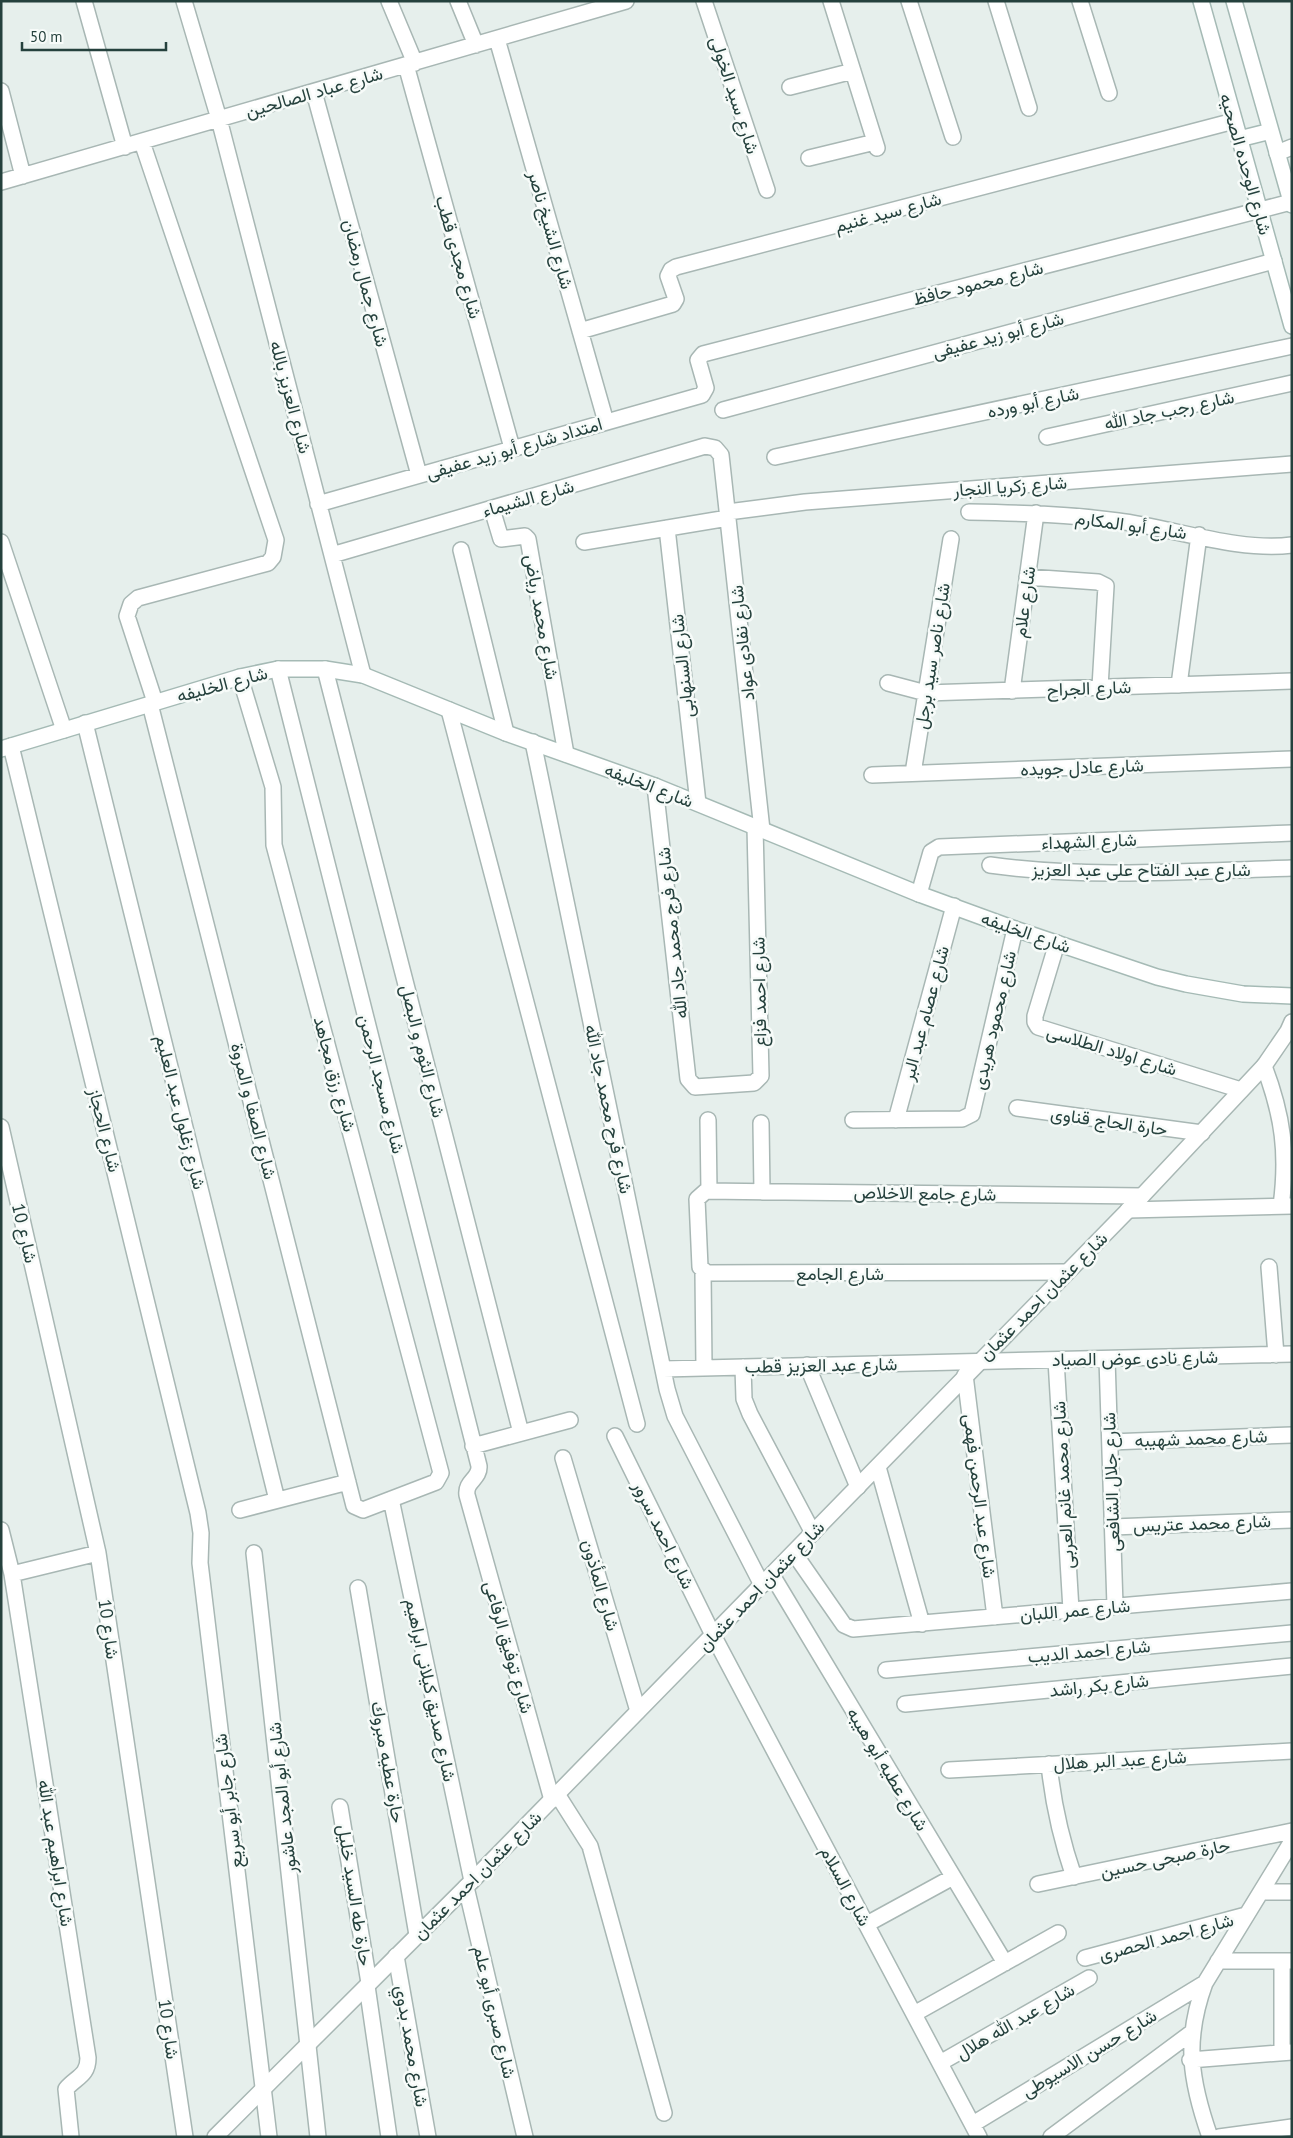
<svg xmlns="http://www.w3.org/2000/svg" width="1293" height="2138" font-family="'PT Sans',Vazirmatn,sans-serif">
<rect width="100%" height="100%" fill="#e6efec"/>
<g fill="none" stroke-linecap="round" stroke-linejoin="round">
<defs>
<path id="minor" d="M84 1 125 147
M184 1 219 119 363 675
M389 1 415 63
M458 1 476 45
M704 1 767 190
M831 1 877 148
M909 1 953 137
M996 1 1029 108
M1080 1 1109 93
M497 39 606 422
M406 65 512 448
M790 87 853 71
M1 91 23 176
M314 92 419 475
M142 142 276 540 273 557 268 563 138 598 131 604 127 616 155 702
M1277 153 1292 147
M809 158 875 142
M1 182 626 1
M580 331 673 304 676 299 668 276 671 270 676 267 1234 121
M723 410 1274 261
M1047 437 1292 383
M775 457 1292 346
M318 504 702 395 706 388 698 360 703 354 1291 202
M492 509 501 539 525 536 528 539 566 754
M728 512 805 502 1292 464
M969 512C1019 513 1069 514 1118 521 1173 528 1238 552 1292 545
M667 528 698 803
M1 542 64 730
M584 542 728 518
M461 550 506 733
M332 555 705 446 715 448 721 455 762 830
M1027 577 1098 582 1106 586 1100 687
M278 669 479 1466C480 1479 465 1481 467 1495L552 1800
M325 669 521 1433
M888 683 926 693 1292 681
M1179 685 1199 535
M1012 691 1036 513
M150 704 354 1506 363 1510 436 1482 441 1473 274 845 273 787 240 677
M449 710 637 1424
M85 723 277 1500
M533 742 667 1389 675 1416 762 1585
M11 746 198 1513 201 1533 200 1563 269 2137
M913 773 951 539
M872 775 1292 759
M655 786 688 1079 695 1087 754 1083 761 1076 755 827
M990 865C1090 879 1191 871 1292 868
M919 894 931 852 939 847 1292 833
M1057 943 1035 1016V1022L1038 1027 1241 1090
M1264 1066C1283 1116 1288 1154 1281 1206
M1017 1108 1202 1133
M708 1120 709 1191
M853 1120 962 1119 972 1114 1015 929
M896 1120 954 906
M761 1123 762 1192
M1 1127 98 1553 185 2137
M1128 1210 1292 1206
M1269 1267 1276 1355
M703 1272 704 1368
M1066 1272 707 1273 700 1267 697 1199 706 1191 1142 1196
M1107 1359 1115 1606
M1056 1360 1071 1610
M807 1365 858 1487
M743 1367 744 1399 750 1414 813 1533
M663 1369 1292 1354
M965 1375 995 1617
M615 1436 713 1635 979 2137
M1110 1442 1292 1435
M473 1446 570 1420
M563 1458 638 1711
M878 1467 922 1624
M391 1499 472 1881
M240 1510 348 1482
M1113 1527 1292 1520
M1 1530 12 1574 88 2058C88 2076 76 2077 66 2089L71 2137
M254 1553 318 2137
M794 1553 844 1625 853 1629 1292 1591
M12 1574 98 1553
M772 1575 1005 1963
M358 1588 417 1935
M886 1670 1292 1633
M905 1704 1292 1666
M1049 1764C1053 1804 1061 1839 1074 1877
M949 1770 1292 1751
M557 1794 590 1846 664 2113
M340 1807 369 1983
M1038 1884 1292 1831
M466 1887 525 2137
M1261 1892H1292
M867 1924 953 1877
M396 1956 428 2137
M1085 1958 1246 1915
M1218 1961H1291
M1282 1961V2053
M367 1986 389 2137
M914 2014 1058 1933
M1190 2060 1292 2052
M940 2063 1089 1978
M973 2124 1205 1983
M1051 2137 1191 2033
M1210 2137C1190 2080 1184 2040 1205 1983L1292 1841
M1219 2137 1292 2127"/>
<path id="tertiary" d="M215 2137 472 1881 1142 1196 1264 1066 1288 1031 1292 1022"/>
<path id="secondary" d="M1201 1 1292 326
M1234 1 1292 205
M1239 139 1271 131
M1 749 240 677 278 669H325L363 675 506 733 655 786 919 894 1015 929 1157 977 1186 984 1243 994 1292 996"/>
</defs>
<use href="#minor" stroke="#a8b7b4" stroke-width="18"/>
<use href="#tertiary" stroke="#a8b7b4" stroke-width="18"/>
<use href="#secondary" stroke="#a5bab5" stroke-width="18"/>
<use href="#minor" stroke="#fff" stroke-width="15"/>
<use href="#tertiary" stroke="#fff" stroke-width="15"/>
<use href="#secondary" stroke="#fff" stroke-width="15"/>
</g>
<g text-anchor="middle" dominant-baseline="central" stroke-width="5" stroke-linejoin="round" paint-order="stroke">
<g font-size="18" fill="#25413d" stroke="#f7fbf9">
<text transform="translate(314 92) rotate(-16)">شارع عباد الصالحين</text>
<text transform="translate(735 95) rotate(72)">شارع سيد الخولى</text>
<text transform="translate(1246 164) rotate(74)">شارع الوحده الصحيه</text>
<text transform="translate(888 212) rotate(-15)">شارع سيد غنيم</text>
<text transform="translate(551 230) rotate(74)">شارع الشيخ ناصر</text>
<text transform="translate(459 257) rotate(74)">شارع مجدى قطب</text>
<text transform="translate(366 283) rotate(75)">شارع جمال رمضان</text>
<text transform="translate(978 283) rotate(-14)">شارع محمود حافظ</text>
<text transform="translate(998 335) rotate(-15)">شارع أبو زيد عفيفى</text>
<text transform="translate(291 397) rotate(75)">شارع العزيز بالله</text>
<text transform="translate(1033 402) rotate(-12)">شارع أبو ورده</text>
<text transform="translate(1169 410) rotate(-12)">شارع رجب جاد الله</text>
<text transform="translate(514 448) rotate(-16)">امتداد شارع أبو زيد عفيفى</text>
<text transform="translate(1010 486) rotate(-4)">شارع زكريا النجار</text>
<text transform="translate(528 498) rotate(-16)">شارع الشيماء</text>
<text transform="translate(1131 525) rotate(8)">شارع أبو المكارم</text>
<text transform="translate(1024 602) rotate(-82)">شارع علام</text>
<text transform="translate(542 617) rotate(80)">شارع محمد رياض</text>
<text transform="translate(742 643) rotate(-96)">شارع نفادى عواد</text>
<text transform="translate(932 656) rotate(-81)">شارع ناصر سيد برجل</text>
<text transform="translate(682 666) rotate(-96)">شارع السنهابى</text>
<text transform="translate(222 684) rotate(-15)">شارع الخليفه</text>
<text transform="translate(1089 688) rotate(-2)">شارع الجراح</text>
<text transform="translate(1082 767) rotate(-2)">شارع عادل جويده</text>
<text transform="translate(649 785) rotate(21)">شارع الخليفه</text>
<text transform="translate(1089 841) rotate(-2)">شارع الشهداء</text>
<text x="1141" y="869">شارع عبد الفتاح على عبد العزيز</text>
<text transform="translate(1026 932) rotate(19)">شارع الخليفه</text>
<text transform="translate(672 933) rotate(-96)">شارع فرج محمد جاد الله</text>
<text transform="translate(759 992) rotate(-91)">شارع احمد فزاع</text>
<text transform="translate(925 1013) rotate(-75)">شارع عصام عبد البر</text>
<text transform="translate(994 1020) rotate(-77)">شارع محمود هريدى</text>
<text transform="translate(1112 1050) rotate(17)">شارع اولاد الطلاسى</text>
<text transform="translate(423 1051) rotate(76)">شارع الثوم و البصل</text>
<text transform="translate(335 1074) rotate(75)">شارع رزق مجاهد</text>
<text transform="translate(382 1084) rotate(76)">شارع مسجد الرحمن</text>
<text transform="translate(609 1109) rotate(78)">شارع فرح محمد جاد الله</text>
<text transform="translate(254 1111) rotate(76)">شارع الصفا و المروة</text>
<text transform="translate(181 1112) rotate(76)">شارع زغلول عبد العليم</text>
<text transform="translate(1109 1121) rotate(8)">حارة الحاج قناوى</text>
<text transform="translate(105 1130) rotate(76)">شارع الحجاز</text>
<text transform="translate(925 1193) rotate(1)">شارع جامع الاخلاص</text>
<text transform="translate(25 1233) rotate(77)">شارع 10</text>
<text x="840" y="1273">شارع الجامع</text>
<text transform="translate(1043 1296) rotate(-45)">شارع عثمان احمد عثمان</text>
<text transform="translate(1135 1358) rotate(-1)">شارع نادى عوض الصياد</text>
<text transform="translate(821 1365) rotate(-1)">شارع عبد العزيز قطب</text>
<text transform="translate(1201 1438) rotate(-2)">شارع محمد شهيبه</text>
<text transform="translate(1111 1482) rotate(-92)">شارع جلال الشافعى</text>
<text transform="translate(1063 1485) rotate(-93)">شارع محمد غانم العربى</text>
<text transform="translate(980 1496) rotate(83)">شارع عبد الرحمن فهمى</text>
<text transform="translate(1202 1523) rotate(-2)">شارع محمد عتريس</text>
<text transform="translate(664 1535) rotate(64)">شارع احمد سرور</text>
<text transform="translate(601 1585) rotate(74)">شارع المأذون</text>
<text transform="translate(761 1586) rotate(-46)">شارع عثمان احمد عثمان</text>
<text transform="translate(1075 1610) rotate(-5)">شارع عمر اللبان</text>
<text transform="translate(109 1629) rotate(82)">شارع 10</text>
<text transform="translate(509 1647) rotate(74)">شارع توفيق الرفاعى</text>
<text transform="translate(1089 1651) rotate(-5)">شارع احمد الديب</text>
<text transform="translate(1099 1685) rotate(-6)">شارع بكر راشد</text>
<text transform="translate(431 1690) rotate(78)">شارع صديق كيلانى ابراهيم</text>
<text transform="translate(1120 1760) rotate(-3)">شارع عبد البر هلال</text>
<text transform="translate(388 1762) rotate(80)">حارة عطيه مبروك</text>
<text transform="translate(888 1769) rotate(59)">شارع عطيه أبو هيبه</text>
<text transform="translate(282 1798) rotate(-96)">شارع أبو المجد عاشور</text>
<text transform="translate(228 1801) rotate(-97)">شارع جابر أبو سريع</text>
<text transform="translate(56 1853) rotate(81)">شارع ابراهيم عبد الله</text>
<text transform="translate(1165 1858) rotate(-12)">حارة صبحى حسين</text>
<text transform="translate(477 1875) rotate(-45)">شارع عثمان احمد عثمان</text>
<text transform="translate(846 1886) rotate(62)">شارع السلام</text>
<text transform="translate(355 1895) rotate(81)">حارة طه السيد خليل</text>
<text transform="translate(1166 1937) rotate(-15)">شارع احمد الحصرى</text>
<text transform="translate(495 2012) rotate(77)">شارع صبرى أبو علم</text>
<text transform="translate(1015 2021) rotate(-30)">شارع عبد الله هلال</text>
<text transform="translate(169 2029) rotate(82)">شارع 10</text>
<text transform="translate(412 2046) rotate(80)">شارع محمد بدوي</text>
<text transform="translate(1089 2053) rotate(-31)">شارع حسن الاسيوطى</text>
</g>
</g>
<rect width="1293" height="2138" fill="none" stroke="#25413d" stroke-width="5"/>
<path d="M22 42v8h144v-8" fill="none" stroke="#25413d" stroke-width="2.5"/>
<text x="30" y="42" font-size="15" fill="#25413d" stroke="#f7fbf9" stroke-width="4" paint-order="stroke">50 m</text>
</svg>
